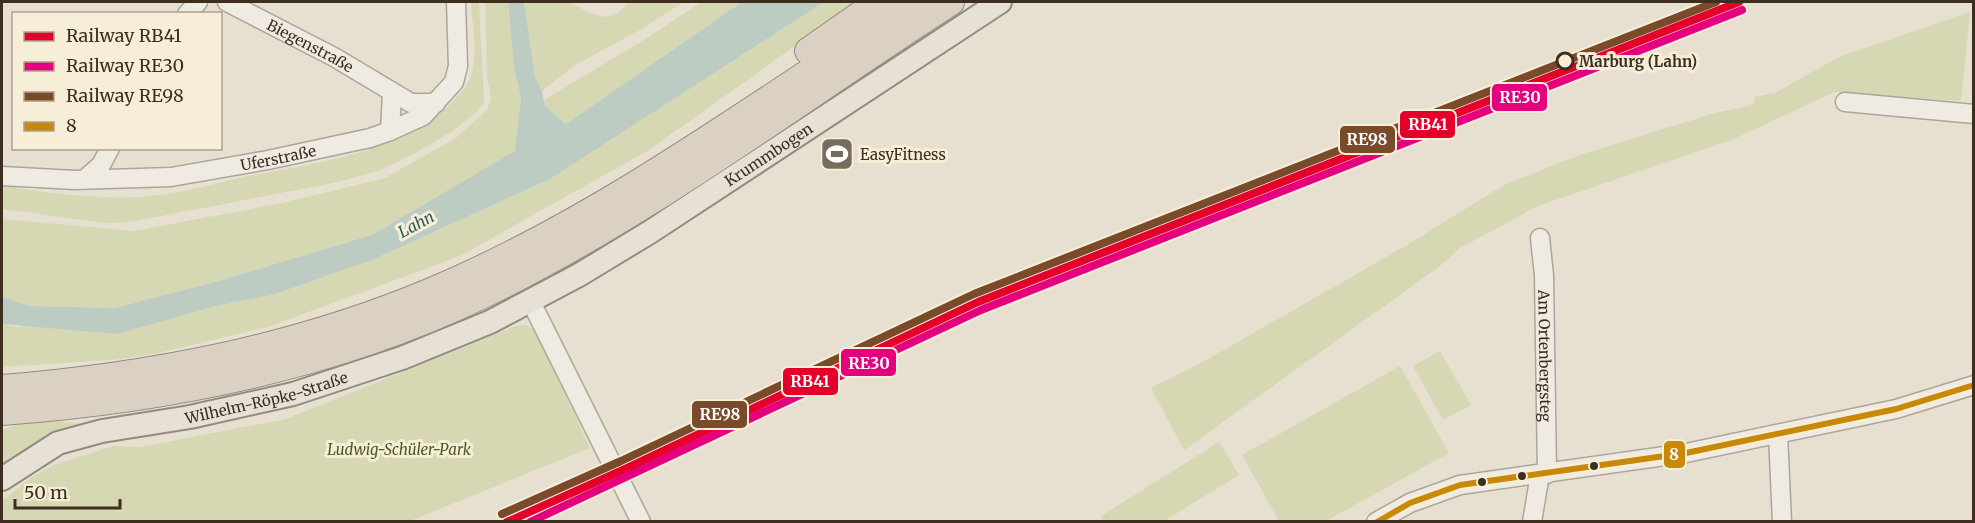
<svg xmlns="http://www.w3.org/2000/svg" width="1975" height="523" font-family="Merriweather,serif">
<rect width="100%" height="100%" fill="#e7e0d1"/>
<path fill="#d6d7b3" d="M471 2H479L484 102 478 111 451 132 417 152 381 170 338 182 131 222 104 223 2 209V185C42 193 110 201 151 196 182 193 214 184 244 177 317 163 419 151 466 86 481 65 472 25 471 2Z
M485 2H508L514 67 521 98 516 151 372 235 215 282 115 308 30 306 2 297V219L134 231 282 203 385 178 456 138 487 110 491 99 487 76Z
M524 2H569L590 13 605 17 617 14 630 2H684L640 30 575 65 542 91 535 77Z
M701 2H742L566 124 545 106 544 100 644 40Z
M824 2H857L649 150 460 256 268 327 154 354 112 360 2 367V324L16 327 215 306 275 294 372 260 550 179Z
M1970 12 1961 101 1834 92 1734 139 1538 206 1460 248 1440 266 1184 450 1151 388 1201 363 1407 245 1504 185 1580 155 1715 113 1753 105 1755 97 1775 93 1839 57Z
M526 325 535 330 590 448 410 521H2V501L32 477 54 465 113 446 140 447 286 419 516 326Z
M1440 351 1471 405 1443 420 1413 366Z
M1400 366 1449 453 1326 521H1279L1242 455Z
M57 421 92 425 53 432 2 463V430L26 422Z
M1219 442 1239 475 1164 521H1104L1101 516Z"/>
<path fill="#bcccc2" d="M508 2H524L535 77 542 91 545 106 566 124 742 2H824L550 179 372 260 275 294 215 306 118 334 2 324V297L30 306 115 308 215 282 372 235 515 151 521 98 514 67Z"/>
<g fill="none" stroke-linecap="round" stroke-linejoin="round">
<defs>
<g id="minor">
<path id="s1" d="M227 2 334 57 411 103H436"/>
<path d="M187 14 198 2"/>
<path d="M1845 102 1974 114"/>
<path d="M390 131 392 93"/>
<path id="s2" d="M2 176 75 180 171 177 268 160 370 138 390 131 423 116 454 82 458 66 456 2"/>
<path d="M86 178 101 165 110 148"/>
<path id="s3" d="M1540 238 1544 275 1547 474"/>
<path d="M531 302 641 522"/>
<path d="M1778 434 1782 522"/>
<path d="M1376 522 1410 503 1460 485 1686 453 1896 409 1974 385"/>
<path d="M1532 522 1540 474"/>
</g>
<g id="major">
<path id="s4" d="M2 479 58 443 102 431 190 417 293 394 402 358 490 322 579 275 650 232 1000 2"/>
</g>
<path id="highway" d="M808 51 878 2
M2 388C148 376 292 349 429 292 603 219 757 104 915 2
M2 412C165 400 333 367 481 296 647 216 797 101 951 2"/>
</defs>
<use href="#minor" stroke="#ada599" stroke-width="21"/>
<use href="#major" stroke="#928b80" stroke-width="26"/>
<use href="#highway" stroke="#928b80" stroke-width="28"/>
<use href="#minor" stroke="#efebe3" stroke-width="18"/>
<use href="#major" stroke="#e6e1d4" stroke-width="22"/>
<use href="#highway" stroke="#dad1c2" stroke-width="26"/>
<defs>
<path id="bus-1" d="M1377 522 1410 503 1460 485 1686 453 1896 409 1974 385"/>
</defs>
<use href="#bus-1" stroke="#f7eed8" stroke-width="10"/>
<use href="#bus-1" stroke="#c88808" stroke-width="6"/>
<defs>
<path id="rail-1" d="M507 522 625 469 978 302 1739 2"/>
<path id="rail-2" d="M530 522 981 310 1742 10"/>
<path id="rail-3" d="M502 514 621 461 974 294 1716 2"/>
</defs>
<use href="#rail-1" stroke="#f7eed8" stroke-width="12"/>
<use href="#rail-2" stroke="#f7eed8" stroke-width="12"/>
<use href="#rail-3" stroke="#f7eed8" stroke-width="12"/>
<use href="#rail-1" stroke="#e4002b" stroke-width="8"/>
<use href="#rail-2" stroke="#e5007d" stroke-width="8"/>
<use href="#rail-3" stroke="#7a4b2a" stroke-width="8"/>
</g>
<defs>
<symbol id="stadium-square" viewBox="-11 -11 22 22"><rect x="-9" y="-9" width="18" height="18" rx="4" fill="#786c5e" stroke="#f7eed8"/><path d="M0-5a6.5 5 0 1 0 0 10a6.5 5 0 1 0 0-10ZM-3.5-1.8h7v3.6h-7Z" fill="#fff"/></symbol>
</defs>
<g fill-rule="evenodd">
<use href="#stadium-square" x="818" y="135" width="38" height="38"/>
</g>
<circle fill="#f7eed8" stroke="#3d2e20" stroke-width="3" cx="1565" cy="61" r="8"/>
<g fill="#3d2e20" stroke="#f7eed8" stroke-width="2">
<circle cx="1594" cy="466" r="5"/>
<circle cx="1522" cy="476" r="5"/>
<circle cx="1482" cy="482" r="5"/>
</g>
<g text-anchor="middle" dominant-baseline="central" stroke-width="6" stroke-linejoin="round" paint-order="stroke">
<g font-size="15" fill="#3d2e20" stroke="#f7eed8">
<text stroke="none"><textPath href="#s1" startOffset="94">Biegenstraße</textPath></text>
<text stroke="none"><textPath href="#s4" startOffset="842">Krummbogen</textPath></text>
<text stroke="none"><textPath href="#s2" startOffset="278">Uferstraße</textPath></text>
<text stroke="none"><textPath href="#s3" startOffset="118">Am Ortenbergsteg</textPath></text>
<text stroke="none"><textPath href="#s4" startOffset="280">Wilhelm-Röpke-Straße</textPath></text>
</g>
<g font-size="15" font-weight="bold" fill="#3d2e20" stroke="#f7eed8" text-anchor="start">
<text x="1579" y="61">Marburg (Lahn)</text>
</g>
<g font-size="15" fill="#3d2e20" stroke="#f7eed8" text-anchor="start">
<text x="860" y="154">EasyFitness</text>
</g>
<g font-size="15" font-style="italic" fill="#4d5a26" stroke="#f7eed8">
<text x="399" y="449">Ludwig-Schüler-Park</text>
</g>
<g font-size="16" font-style="italic" fill="#2f5d5a" stroke="#f7eed8">
<text transform="translate(416 224) rotate(-28)">Lahn</text>
</g>
</g>
<g stroke="#f7eed8" stroke-width="2">
<rect x="1491" y="83" width="57" height="29" rx="6" fill="#e5007d"/>
<rect x="1399" y="110" width="57" height="29" rx="6" fill="#e4002b"/>
<rect x="1339" y="125" width="57" height="29" rx="6" fill="#7a4b2a"/>
<rect x="840" y="348" width="57" height="29" rx="6" fill="#e5007d"/>
<rect x="782" y="367" width="57" height="29" rx="6" fill="#e4002b"/>
<rect x="691" y="400" width="57" height="29" rx="6" fill="#7a4b2a"/>
<rect x="1663" y="440" width="23" height="29" rx="6" fill="#c88808"/>
</g>
<g font-size="16" text-anchor="middle" font-weight="bold" fill="#fff">
<text x="1520" y="103">RE30</text>
<text x="1428" y="130">RB41</text>
<text x="1367" y="145">RE98</text>
<text x="869" y="369">RE30</text>
<text x="810" y="387">RB41</text>
<text x="720" y="420">RE98</text>
<text x="1674" y="460">8</text>
</g>
<rect width="1975" height="523" fill="none" stroke="#3d2e20" stroke-width="6"/>
<rect x="12" y="12" width="210" height="138" fill="#f7eed8" stroke="#ada18e" stroke-width="1.5"/>
<rect x="24" y="32" width="30" height="9" fill="#e4002b" stroke="#ada18e" stroke-width="1.5"/>
<text x="66" y="42" font-size="18" fill="#3d2e20">Railway RB41</text>
<rect x="24" y="62" width="30" height="9" fill="#e5007d" stroke="#ada18e" stroke-width="1.5"/>
<text x="66" y="72" font-size="18" fill="#3d2e20">Railway RE30</text>
<rect x="24" y="92" width="30" height="9" fill="#7a4b2a" stroke="#ada18e" stroke-width="1.5"/>
<text x="66" y="102" font-size="18" fill="#3d2e20">Railway RE98</text>
<rect x="24" y="122" width="30" height="9" fill="#c88808" stroke="#ada18e" stroke-width="1.5"/>
<text x="66" y="132" font-size="18" fill="#3d2e20">8</text>
<path d="M15 499v9h105v-9" fill="none" stroke="#3d2e20" stroke-width="3"/>
<text x="24" y="499" font-size="18" fill="#3d2e20" stroke="#f7eed8" stroke-width="4.5" paint-order="stroke">50 m</text>
</svg>
